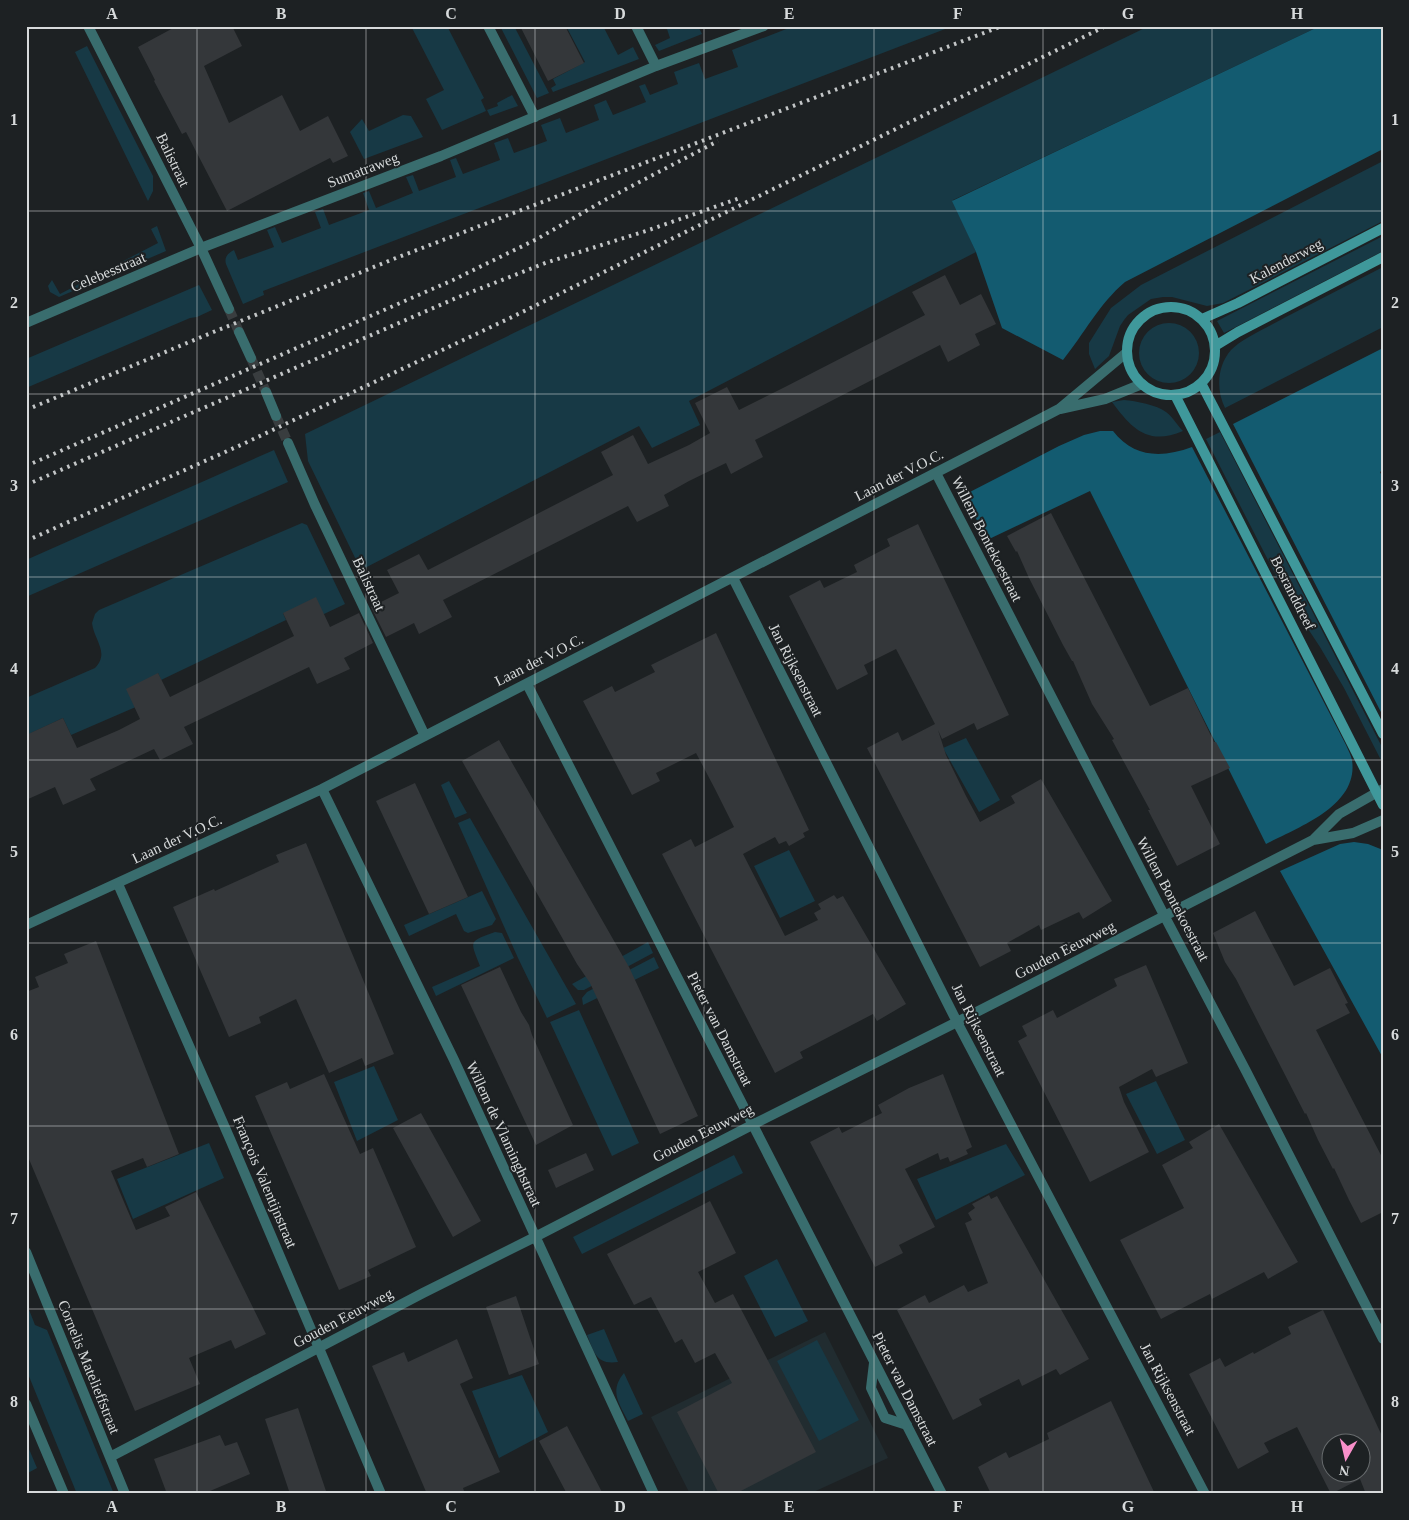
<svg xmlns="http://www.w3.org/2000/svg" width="1409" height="1520" font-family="'Times New Roman',serif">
<rect width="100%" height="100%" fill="#1d2123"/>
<path fill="#212c30" d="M825 1332 888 1458 809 1494H690L651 1417Z"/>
<path fill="#173945" d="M411 26H447L484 98 481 100 486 111 442 130 426 99 444 90Z
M500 26H514L549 93 537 98Z
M566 26H603L618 55 633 47 639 59 553 92 551 88 556 85 553 79 585 62Z
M666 26H698L702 34 659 51 655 45 670 38Z
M794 26H953L263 291 264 295 243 304 226 264C224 257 228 253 234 250L238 260 274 247 267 230 275 227 282 243 321 228 315 212 323 209 329 225 369 210 363 193 369 191 376 208 413 193 406 177 413 175 419 191 456 177 450 160 456 158 463 174 500 160 494 143 508 138 514 153 547 141 541 125 560 118 566 133 599 120 594 105 606 100 613 115 646 102 639 86 645 84 650 95 678 84 674 72 699 63 705 79 738 67 732 50Z
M1149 26H1320L953 200 976 252 689 401 700 425 652 448 639 426 361 570 308 461 305 434Z
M87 46 153 176V191L148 201 75 52Z
M512 95 518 106 490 116 487 110 498 106 497 103Z
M403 115 411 116 423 137 364 159 350 132 362 119 369 131Z
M1383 161V221L1223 303 1207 306 1172 297H1163L1151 299 1128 315 1124 320 1120 326 1109 356 1095 369 1089 354V343L1111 308 1141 285Z
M157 226 166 251 59 297 50 292 48 286 52 280 60 294 158 243 151 229Z
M1383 236V251L1224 333 1217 321Z
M1383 267V327L1225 408C1216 390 1217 366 1231 350 1241 339 1270 326 1284 318 1317 301 1350 284 1383 267Z
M199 285 212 310 197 317 190 318 26 388V359Z
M1139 353a30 30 0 1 1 60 0a30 30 0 1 1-60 0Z
M1124 400C1136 401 1157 405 1166 412 1173 417 1177 425 1183 431 1148 446 1132 429 1112 402Z
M1220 432 1383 749V764L1344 688 1320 647 1287 597 1206 439Z
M274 450 288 482 26 597V560Z
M302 523 307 525 345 604 324 614 283 613 286 620 161 680 158 673 138 706 71 735 63 718 31 733 26 744V698L95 668C110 653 94 640 92 623L95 614 99 610Z
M966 738 1000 800 979 812 943 748Z
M449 781 467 813 455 818 441 785Z
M470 818 576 1004 547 1018 518 958 458 823Z
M789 850 815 901 780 918 754 866Z
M482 891 496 919 492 925 468 933 464 931 456 914 409 936 404 925Z
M495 932 502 933 514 958 436 996 432 987 480 966C470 940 468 942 495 932Z
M648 942 653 953 584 990H578L572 984Z
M654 957 659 968 583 1005 582 998 587 992Z
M579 1010 639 1143 612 1156 550 1022Z
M374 1066 398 1120 357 1141 334 1082Z
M1156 1081 1185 1140 1157 1154 1126 1094Z
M209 1143 224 1178 133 1219 117 1179Z
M1006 1144 1025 1175 936 1220 917 1179Z
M734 1155 743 1173 582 1254 573 1237Z
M777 1259 808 1321 775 1337 744 1276Z
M26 1302 35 1325 47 1330 114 1494H77L26 1369Z
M604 1329 618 1362C596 1365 594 1352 587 1335Z
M817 1340 859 1420 819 1441 777 1361Z
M624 1373 643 1414 628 1421C619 1403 609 1391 624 1373Z
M522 1375 548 1432 499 1458 472 1391Z
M26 1442 37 1468 26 1474Z"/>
<path fill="#135b70" d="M1320 26H1383V149L1125 282C1099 304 1084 334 1063 360L1002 328 976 252 952 201Z
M1383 348V470L1380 472 1383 478V716L1233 424Z
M1100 431H1113C1134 458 1162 458 1192 447L1346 745C1348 750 1351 755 1352 760 1359 806 1298 827 1266 844L1090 491 987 540 964 495 1059 446 1084 435Z
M1354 842 1368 844 1383 850V1058L1280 871 1340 844Z"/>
<path fill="#34373a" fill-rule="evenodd" d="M177 26H232L242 46 204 66 229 123 282 95 300 131 328 116 348 156 333 163 330 158 227 211 186 132 182 134 154 81 155 80 138 47Z
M520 26H565L584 63 548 81Z
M945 275 960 305 981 294 996 324 975 334 980 345 948 362 940 345 755 440 763 457 731 474 726 463 689 481 664 495 669 506 637 522 628 506 443 600 452 617 419 634 414 623 386 637 371 607 399 593 387 570 419 554 428 570 613 475 601 452 633 435 648 464 689 445 710 433 695 403 727 387 739 410 785 387 925 315 912 292Z
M1051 513 1150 706 1188 688 1214 742H1216L1230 768 1191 786 1220 844 1177 866 1148 810H1150L1112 740 1114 739 1092 704 1073 661H1072L1063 645 1029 578 1017 551 1016 552 1007 536Z
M918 524 1009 715 977 730 974 723 942 739 938 730 946 755 966 796 980 822 1015 803 1011 796 1041 779 1112 901 1083 919 1079 912 1041 930 1039 925 1007 943 1011 951 980 967 867 748 898 732 902 741 935 724 906 668 896 649 864 665 868 674 837 690 789 596 820 580 824 588 857 572 854 565 890 546 887 539Z
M316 597 330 627 359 613 373 643 344 658 350 669 317 684 309 667 184 727 193 744 160 760 154 749 90 779 96 790 63 805 55 787 26 800V735L63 718 77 748 119 730 140 719 126 689 158 673 170 697 294 636 283 613Z
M716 633 809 830 803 833 805 837 789 846 786 841 779 844 775 837 743 854 762 891 785 936 818 920 814 913 821 909 818 904 834 895 837 899 843 896 906 1004 877 1021 873 1014 800 1052 803 1058 775 1073 662 854 691 839 695 847 734 827 715 789 696 753 656 773 660 781 632 795 583 701 612 686 615 692 655 672 651 665Z
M499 740 629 967 698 1116 660 1134 590 983 577 964 462 761Z
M415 783 468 897 429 914 376 801Z
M306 843 394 1054 365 1066 362 1058 329 1073 296 999 259 1017 261 1023 229 1037 173 907 214 889 215 891 279 862 276 855Z
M1255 911 1294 986 1330 968 1348 1003 1345 1004 1350 1013 1316 1030 1383 1159V1212L1361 1223 1349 1200 1334 1168 1333 1169 1318 1140 1306 1113 1305 1114 1236 979 1225 962 1213 933Z
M96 941 179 1154 147 1167 143 1158 111 1171 124 1202 136 1230 170 1216 165 1207 196 1192 266 1334 235 1349 231 1340 189 1358 200 1384 135 1411 26 1152V992L39 987 35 977 68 963 64 954Z
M1146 965 1188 1063 1156 1077 1152 1069 1119 1087 1124 1102 1149 1152 1090 1182 1018 1041 1027 1036 1022 1026 1053 1010 1057 1018 1117 986 1114 979Z
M500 967 521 1012 529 1025 532 1035 573 1125 536 1145 461 985Z
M324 1074 360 1154 373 1148 416 1247 368 1270 371 1276 339 1290 255 1096 287 1082 290 1089Z
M943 1074 972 1147 966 1150 968 1154 950 1162 948 1157 940 1160 938 1153 905 1169 935 1227 899 1245 903 1253 875 1267 810 1142 839 1127 842 1133 882 1113 878 1105 909 1088Z
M421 1113 481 1221 453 1237 393 1128Z
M1219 1124 1298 1262 1268 1279 1264 1272 1212 1299 1210 1294 1161 1319 1120 1240 1184 1208 1162 1165 1193 1148 1189 1142Z
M586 1153 594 1170 556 1188 548 1170Z
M989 1195 991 1199 997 1196 1089 1359 1060 1375 1056 1369 1022 1386 1019 1379 979 1399 982 1405 953 1420 897 1310 925 1295 929 1303 964 1285 968 1292 988 1283 965 1223 972 1220 968 1213 975 1208 972 1204Z
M710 1201 736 1253 698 1272 715 1303 733 1294 816 1452 735 1494H719L677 1412 732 1383 715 1353 695 1363 682 1339 675 1343 651 1297 634 1305 607 1254Z
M516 1296 539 1364 509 1375 486 1307Z
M1323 1310 1383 1438V1494H1366L1360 1479 1331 1494 1297 1427 1264 1443 1269 1452 1238 1469 1189 1374 1220 1358 1225 1367 1253 1352 1254 1354 1291 1334 1288 1327ZM1332 1442H1362V1472H1332Z
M457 1339 473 1378 460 1384 500 1472 463 1488 465 1494H427L372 1366 404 1352 408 1362Z
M1111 1401 1155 1494H991L978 1467 1006 1452 1009 1458 1049 1439 1047 1433Z
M298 1408 304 1426 327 1494H290L265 1419Z
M567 1426 592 1473 603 1494H567L539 1441Z
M220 1435 225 1446 237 1442 250 1474 203 1494H167L154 1459Z"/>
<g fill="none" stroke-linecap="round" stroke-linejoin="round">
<path stroke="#393d3f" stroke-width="10" stroke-dasharray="10 5" stroke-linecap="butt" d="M229 309 239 332
M251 358 266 392
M276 416 288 443"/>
<path stroke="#396d6e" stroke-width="10" d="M874 1363 871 1388 885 1418 907 1425
M26 1404 64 1494"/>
<path stroke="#396d6e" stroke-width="10" d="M88 26 201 248 229 309
M488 26 535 117
M636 26 656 66
M26 323 201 248 441 156 656 66 764 26
M239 332 251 358
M266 392 276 416
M1060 409 1105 399 1142 384
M288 443 315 505 425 736
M936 473 1164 915 1246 1071 1383 1339
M733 578 957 1022 1205 1494
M527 684 942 1494
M322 789 454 1060 654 1494
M1314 839 1339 814 1383 789
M118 884 230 1139 381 1494
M26 925 322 789 1009 435 1059 409 1126 353
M26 1252 125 1494
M110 1457 423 1293 535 1237 752 1125 957 1022 1313 840 1353 833 1383 820"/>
<path stroke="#3f989b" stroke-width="10" d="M1127 351a44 44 0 1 1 88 0a44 44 0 1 1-88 0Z
M1202 319 1238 303 1383 228
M1215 346 1238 332 1383 257
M1201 383 1383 734
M1175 395 1383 805"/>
<path stroke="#c3c6c7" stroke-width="4" stroke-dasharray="2.5 5" stroke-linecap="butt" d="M26 410 211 333 396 258 1002 26
M26 466 453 280 537 239 605 200 718 141
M26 485 461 296 548 262 646 231 740 198
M26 541 243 444 510 318 1106 26"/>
</g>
<path fill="none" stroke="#d7dadb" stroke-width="1" stroke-opacity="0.55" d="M197 26V1494M366 26V1494M535 26V1494M704 26V1494M874 26V1494M1043 26V1494M1212 26V1494M26 211H1383M26 394H1383M26 577H1383M26 760H1383M26 943H1383M26 1126H1383M26 1309H1383"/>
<g text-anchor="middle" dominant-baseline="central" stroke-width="4" stroke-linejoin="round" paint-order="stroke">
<g font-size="15" fill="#d7dadb" stroke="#1d2123">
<text transform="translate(173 160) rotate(64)">Balistraat</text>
<text transform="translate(363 170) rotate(-21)">Sumatraweg</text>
<text transform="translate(1286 261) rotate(-28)">Kalenderweg</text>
<text transform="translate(108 272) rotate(-23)">Celebesstraat</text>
<text transform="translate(899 475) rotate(-27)">Laan der V.O.C.</text>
<text transform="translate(987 539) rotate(63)">Willem Bontekoestraat</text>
<text transform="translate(369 584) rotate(65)">Balistraat</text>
<text transform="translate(1293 593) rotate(63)">Bosranddreef</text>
<text transform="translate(539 660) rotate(-27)">Laan der V.O.C.</text>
<text transform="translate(796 670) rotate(63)">Jan Rijksenstraat</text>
<text transform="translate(177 839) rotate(-25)">Laan der V.O.C.</text>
<text transform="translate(1173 899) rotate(62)">Willem Bontekoestraat</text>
<text transform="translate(1065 950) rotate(-27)">Gouden Eeuwweg</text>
<text transform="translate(720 1029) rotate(63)">Pieter van Damstraat</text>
<text transform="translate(979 1030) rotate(63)">Jan Rijksenstraat</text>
<text transform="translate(703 1133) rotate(-27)">Gouden Eeuwweg</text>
<text transform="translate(504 1134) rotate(65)">Willem de Vlaminghstraat</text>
<text transform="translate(265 1182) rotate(67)">François Valentijnstraat</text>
<text transform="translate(343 1318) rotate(-28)">Gouden Eeuwweg</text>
<text transform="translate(89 1367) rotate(68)">Cornelis Matelieffstraat</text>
<text transform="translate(905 1389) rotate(63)">Pieter van Damstraat</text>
<text transform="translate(1168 1389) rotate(62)">Jan Rijksenstraat</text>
</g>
</g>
<rect width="1409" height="1520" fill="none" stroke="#1d2123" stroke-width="55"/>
<g transform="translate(1346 1458) rotate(188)"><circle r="24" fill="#1d2123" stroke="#676b6d"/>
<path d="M0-4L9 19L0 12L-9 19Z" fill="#f98fca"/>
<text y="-8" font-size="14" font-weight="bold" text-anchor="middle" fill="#d7dadb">N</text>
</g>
<rect x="28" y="28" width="1354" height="1464" fill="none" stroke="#d7dadb" stroke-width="2"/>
<g font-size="16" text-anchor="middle" font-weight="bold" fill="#d7dadb">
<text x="112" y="19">A</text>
<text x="281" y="19">B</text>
<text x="451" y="19">C</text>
<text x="620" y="19">D</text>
<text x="789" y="19">E</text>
<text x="958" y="19">F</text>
<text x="1128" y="19">G</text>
<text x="1297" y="19">H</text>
<text x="14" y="125">1</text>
<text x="1395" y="125">1</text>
<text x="14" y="308">2</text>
<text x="1395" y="308">2</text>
<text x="14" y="491">3</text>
<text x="1395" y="491">3</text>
<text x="14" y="674">4</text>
<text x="1395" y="674">4</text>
<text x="14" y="857">5</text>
<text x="1395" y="857">5</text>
<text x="14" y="1040">6</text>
<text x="1395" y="1040">6</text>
<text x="14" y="1224">7</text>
<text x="1395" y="1224">7</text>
<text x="14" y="1407">8</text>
<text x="1395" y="1407">8</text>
<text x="112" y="1512">A</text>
<text x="281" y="1512">B</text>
<text x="451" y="1512">C</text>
<text x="620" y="1512">D</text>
<text x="789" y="1512">E</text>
<text x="958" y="1512">F</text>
<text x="1128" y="1512">G</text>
<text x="1297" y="1512">H</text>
</g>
</svg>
